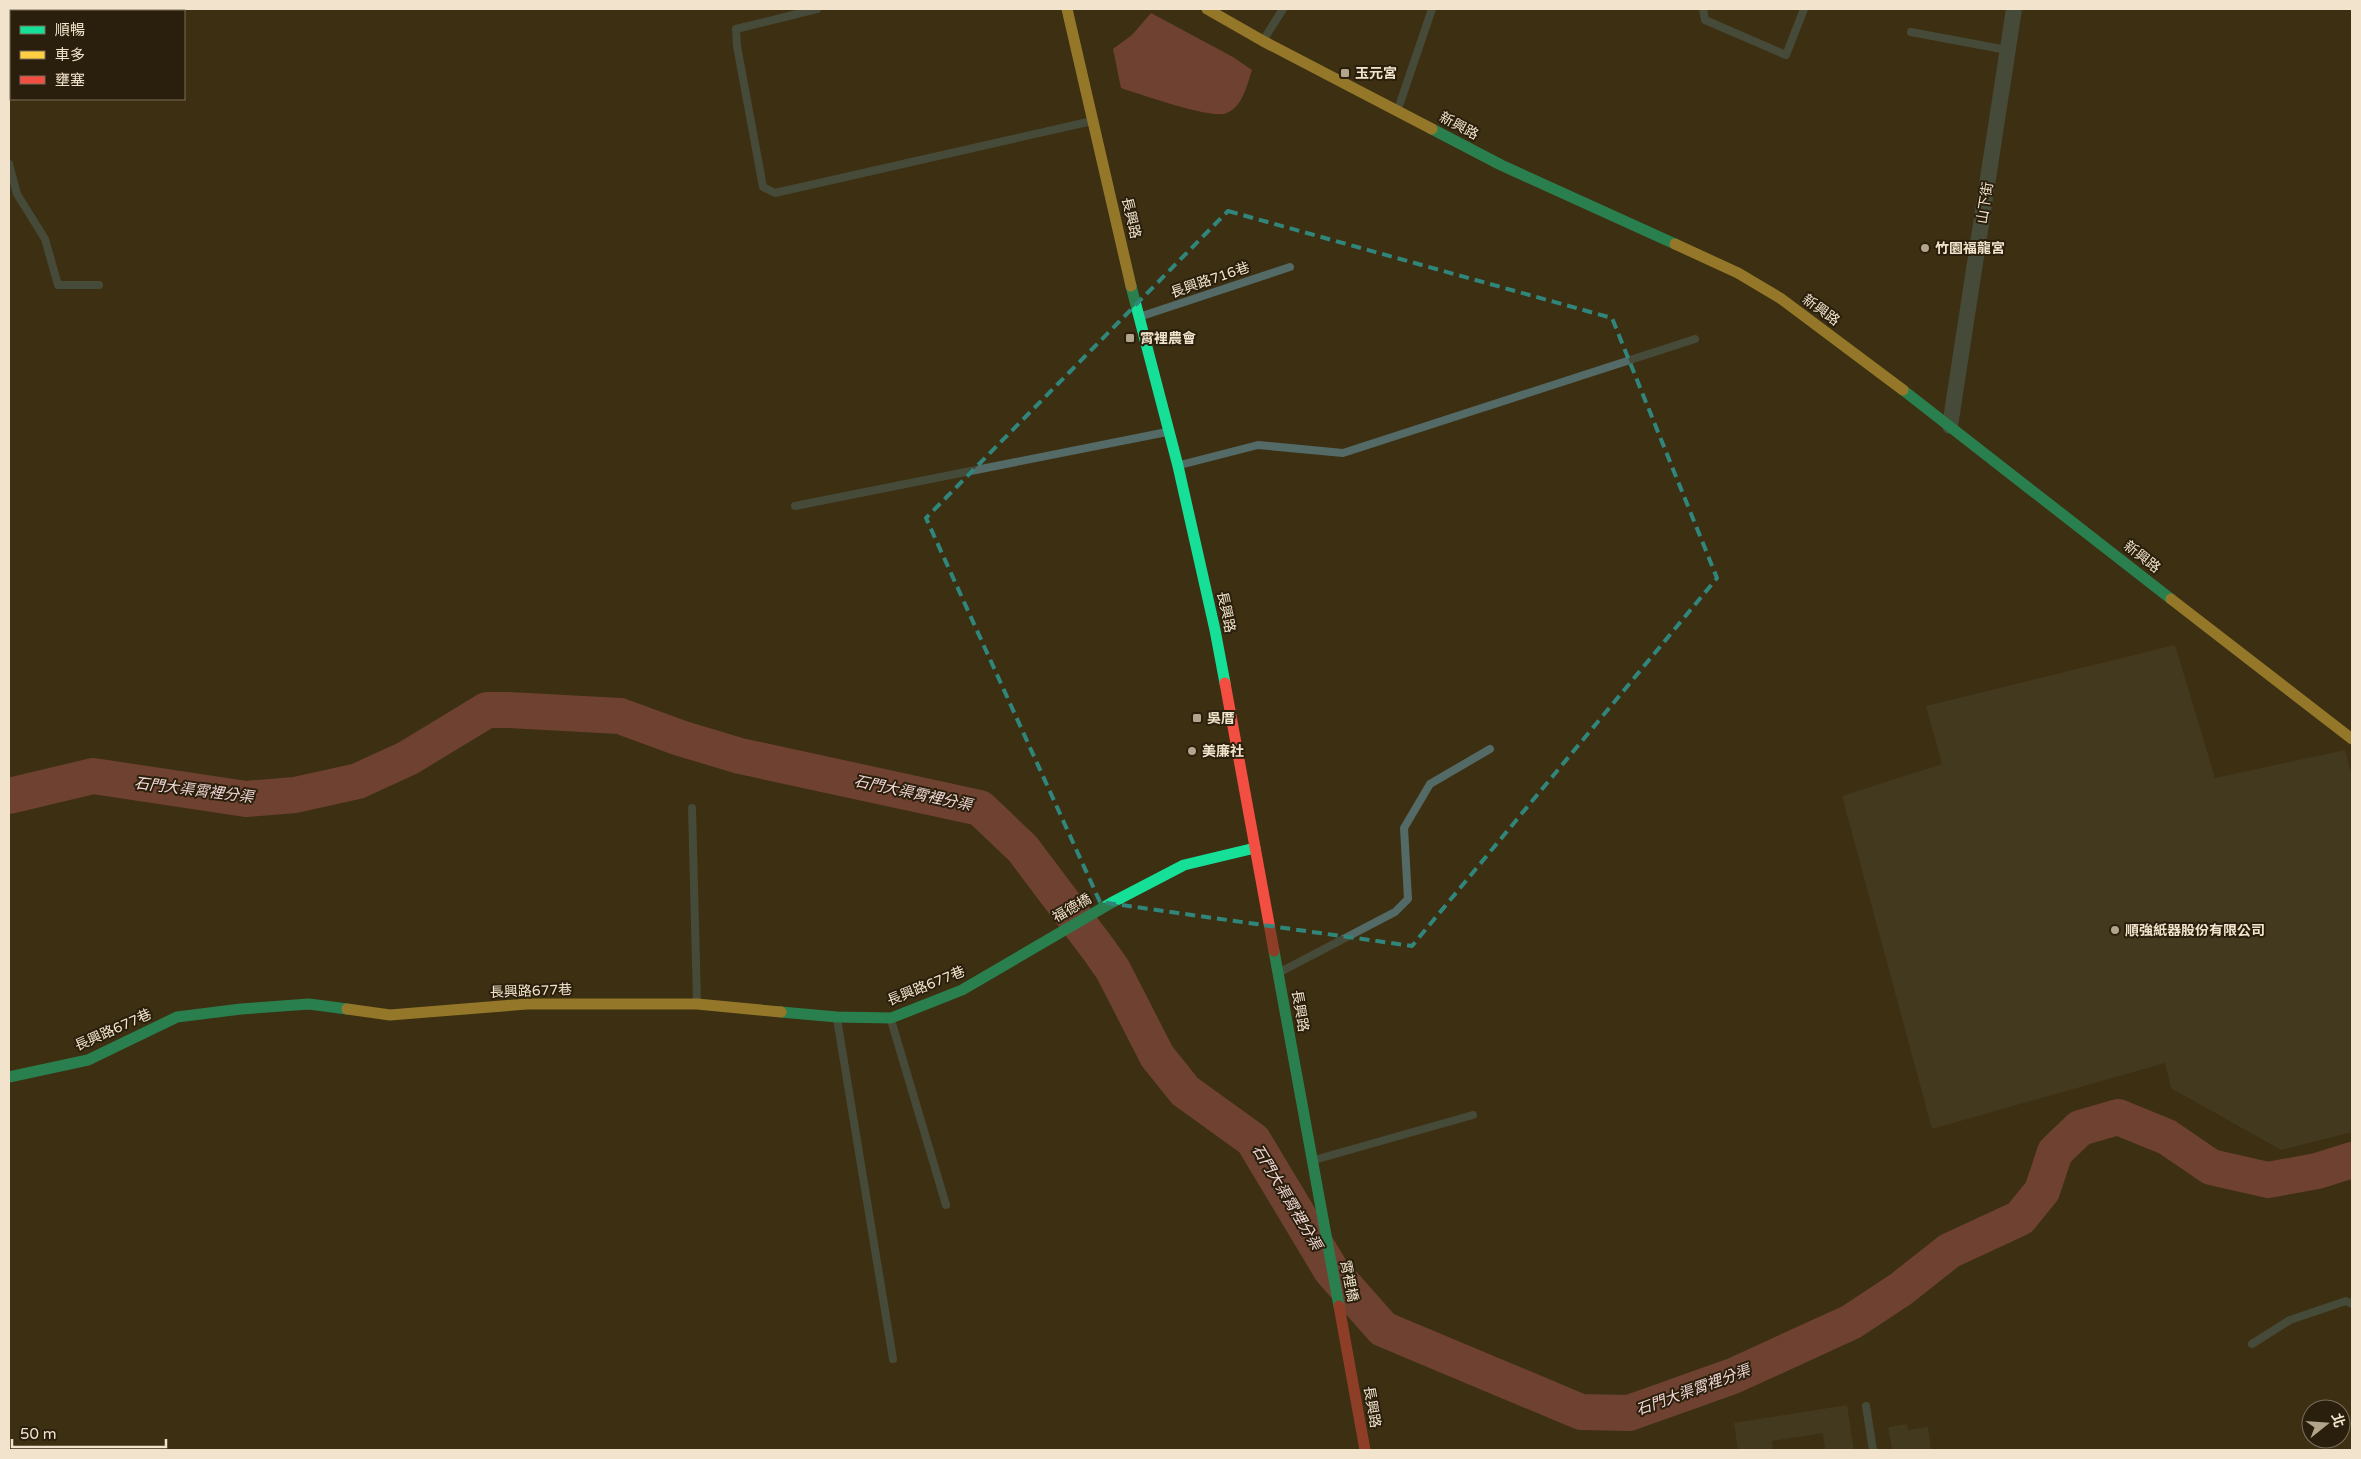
<svg xmlns="http://www.w3.org/2000/svg" width="2361" height="1459" font-family="'Varela Round','Noto Sans TC',sans-serif">
<rect width="100%" height="100%" fill="#3c2f12"/>
<path fill="#ac5756" d="M1151 13 1233 57 1252 70C1247 85 1243 106 1227 113 1212 120 1140 94 1121 88L1113 49 1132 35Z"/>
<g fill="none" stroke-linecap="round" stroke-linejoin="round">
<path stroke="#ac5756" stroke-width="36" d="M9 796 93 776 246 799 295 795 358 781 408 758 487 710H508L620 716 680 738 740 756 980 808 1023 849 1099 950 1113 970 1157 1056 1185 1091 1253 1140 1331 1270 1383 1329 1581 1412 1629 1413 1733 1376 1851 1322 1901 1289 1949 1251 2020 1218 2042 1191 2055 1152 2080 1128 2118 1117 2167 1137 2211 1167 2268 1180 2317 1171 2352 1160"/>
</g>
<path fill="#4d452d" d="M2175 645 2215 778 2345 750 2352 777V1132L2281 1150 2171 1088 2165 1063 1932 1129 1842 796 1942 764 1926 706Z
M1847 1405 1854 1450H1825L1823 1433 1772 1441 1773 1450H1738L1734 1423Z
M1907 1424 1908 1430 1928 1427 1931 1450H1892L1888 1427Z"/>
<g fill="none" stroke-linecap="round" stroke-linejoin="round">
<path stroke="#536a67" stroke-width="8" d="M817 9 736 29 737 46 763 187 775 193 1092 121
M1703 9 1705 20 1786 55 1804 9
M1911 32 2007 50
M1264 39 1283 9
M1398 109 1432 9
M9 164 17 194 45 239 58 285H99
M1139 317 1290 267
M1180 465 1258 445 1343 453 1695 339
M795 506 1167 432
M692 808 697 1002
M1280 972 1395 912 1408 899 1404 828 1430 784 1490 749
M837 1019 893 1359
M891 1020 946 1205
M1314 1160 1473 1115
M2252 1344 2290 1320 2346 1301 2352 1304
M1866 1406 1873 1450"/>
<path stroke="#536a67" stroke-width="16" d="M1950 426 2014 9"/>
<path stroke="#16e098" stroke-width="11" d="M1432 129 1501 165 1675 244
M1131 286 1178 466 1215 630 1225 683
M1903 390 2171 599
M1274 951 1339 1306
M781 1012 837 1017 891 1018 962 990 1111 903 1184 865 1255 848
M9 1077 88 1060 177 1017 241 1009 309 1004 347 1009"/>
<path stroke="#ffcf43" stroke-width="11" d="M1067 9 1131 286
M1207 9 1263 41 1432 129
M1675 244 1738 273 1780 298 1903 390
M2171 599 2352 739
M347 1009 390 1015 527 1004H697L781 1012"/>
<path stroke="#f24e42" stroke-width="11" d="M1225 683 1274 951
M1339 1306 1365 1450"/>
</g>
<path d="M0 0H2361V1459H0ZM1228 211 1612 318 1717 578 1412 946 1100 902 926 518Z" fill="#3c2f12" fill-opacity=".55" fill-rule="evenodd"/>
<path fill="none" stroke="#31867c" stroke-width="4" stroke-dasharray="10 6" stroke-linejoin="round" d="M1228 211 1612 318 1717 578 1412 946 1100 902 926 518Z"/>
<g fill="#b2a58b" stroke="#2a1f0c" stroke-width="2">
<rect x="1340" y="68" width="10" height="10" rx="2.5"/>
<circle cx="1925" cy="248" r="5"/>
<rect x="1125" y="333" width="10" height="10" rx="2.5"/>
<rect x="1192" y="713" width="10" height="10" rx="2.5"/>
<circle cx="1192" cy="751" r="5"/>
<circle cx="2115" cy="930" r="5"/>
</g>
<g text-anchor="middle" dominant-baseline="central" stroke-width="4" stroke-linejoin="round" paint-order="stroke">
<g font-size="14" font-weight="bold" fill="#f2e4cc" stroke="#2a1f0c" text-anchor="start">
<text x="1355" y="73">玉元宮</text>
<text x="1935" y="248">竹園福龍宮</text>
<text x="1140" y="338">霄裡農會</text>
<text x="1207" y="718">吳厝</text>
<text x="1202" y="751">美廉社</text>
<text x="2125" y="930">順強紙器股份有限公司</text>
</g>
<g font-size="14" fill="#f2e4cc" stroke="#2a1f0c">
<text transform="translate(1459 126) rotate(28)">新興路</text>
<text transform="translate(1985 203) rotate(-81)">山下街</text>
<text transform="translate(1131 218) rotate(77)">長興路</text>
<text transform="translate(1210 280) rotate(-19)">長興路716巷</text>
<text transform="translate(1821 310) rotate(36)">新興路</text>
<text transform="translate(2142 557) rotate(38)">新興路</text>
<text transform="translate(1226 612) rotate(78)">長興路</text>
<text transform="translate(1072 908) rotate(-30)">福德橋</text>
<text transform="translate(926 986) rotate(-22)">長興路677巷</text>
<text transform="translate(531 991) rotate(-2)">長興路677巷</text>
<text transform="translate(1300 1011) rotate(80)">長興路</text>
<text transform="translate(113 1030) rotate(-24)">長興路677巷</text>
<text transform="translate(1349 1281) rotate(79)">霄裡橋</text>
<text transform="translate(1372 1407) rotate(80)">長興路</text>
</g>
<g font-size="15" font-style="italic" fill="#f4d9d8" stroke="#2a1f0c">
<text transform="translate(194 790) rotate(7)">石門大渠霄裡分渠</text>
<text transform="translate(913 793) rotate(12)">石門大渠霄裡分渠</text>
<text transform="translate(1287 1197) rotate(59)">石門大渠霄裡分渠</text>
<text transform="translate(1693 1390) rotate(-20)">石門大渠霄裡分渠</text>
</g>
</g>
<rect width="2361" height="1459" fill="none" stroke="#f2e4cc" stroke-width="20"/>
<rect x="10" y="10" width="175" height="90" fill="#2a1f0c" stroke="#7a6e59"/>
<rect x="20" y="26" width="25" height="8" fill="#16e098" stroke="#7a6e59"/>
<text x="55" y="35" font-size="15" fill="#f2e4cc">順暢</text>
<rect x="20" y="51" width="25" height="8" fill="#ffcf43" stroke="#7a6e59"/>
<text x="55" y="60" font-size="15" fill="#f2e4cc">車多</text>
<rect x="20" y="76" width="25" height="8" fill="#f24e42" stroke="#7a6e59"/>
<text x="55" y="85" font-size="15" fill="#f2e4cc">壅塞</text>
<g transform="translate(2326 1424) rotate(73)"><circle r="24" fill="#2a1f0c" stroke="#7a6e59"/>
<path d="M0-4L9 19L0 12L-9 19Z" fill="#b2a58b"/>
<text y="-8" font-size="14" font-weight="bold" text-anchor="middle" fill="#f2e4cc">北</text>
</g>
<path d="M12 1439v8h154v-8" fill="none" stroke="#f2e4cc" stroke-width="2.5"/>
<text x="20" y="1439" font-size="15" fill="#f2e4cc" stroke="#2a1f0c" stroke-width="4" paint-order="stroke">50 m</text>
</svg>
